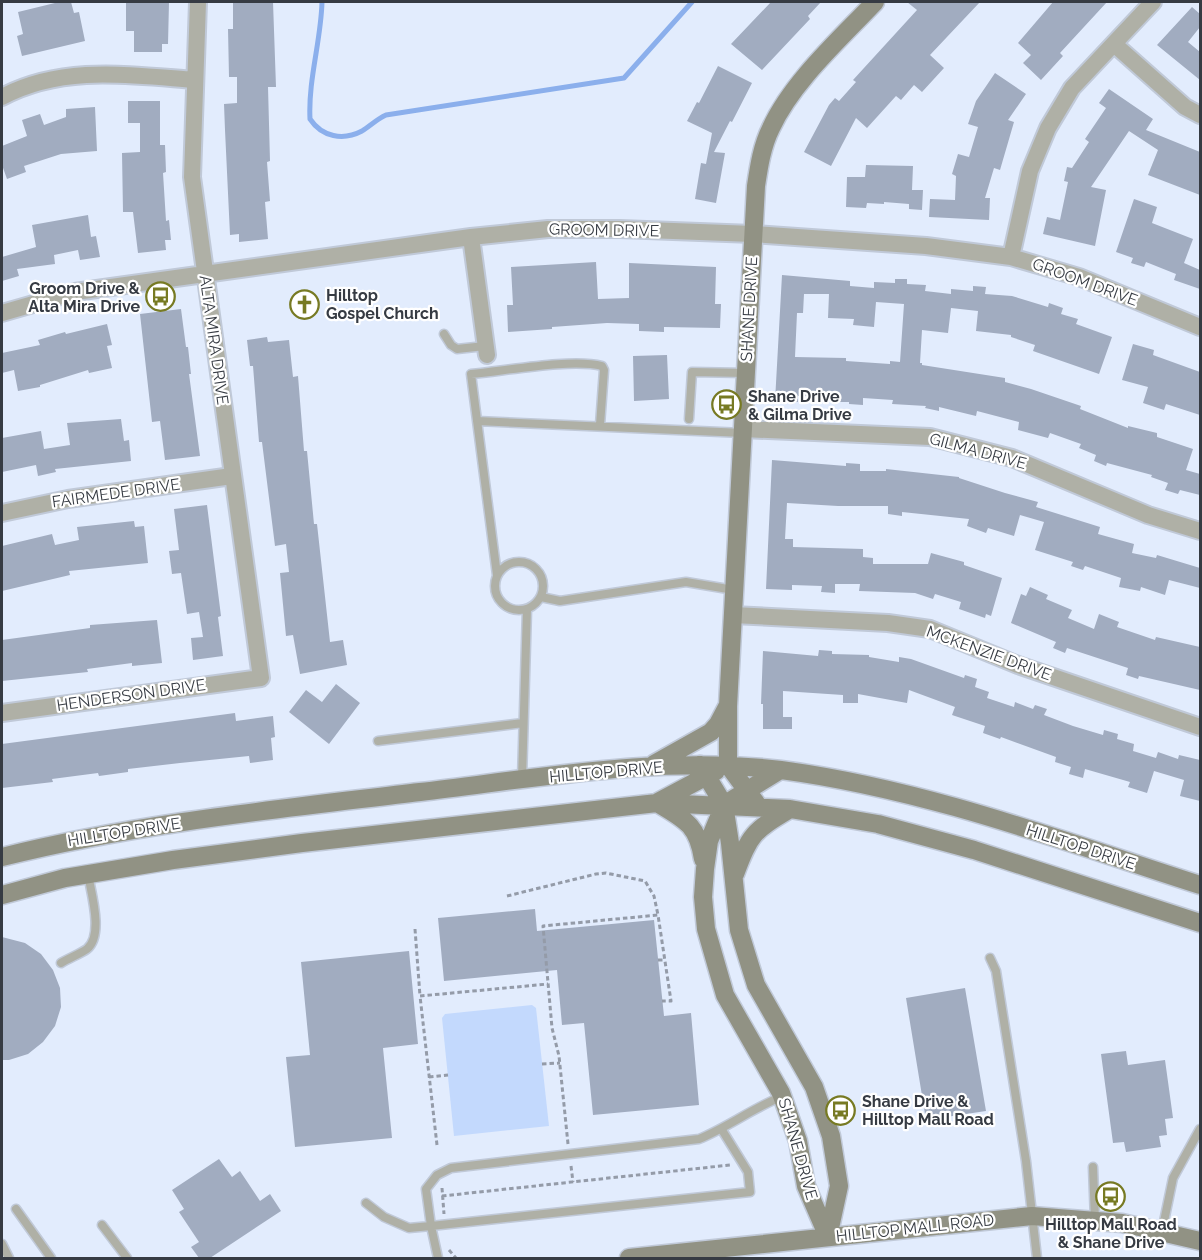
<svg xmlns="http://www.w3.org/2000/svg" width="1202" height="1260" font-family="Raleway,sans-serif">
<rect width="100%" height="100%" fill="#e2ecfd"/>
<path fill="#c3d9fd" d="M532 1005 536 1008 549 1126 454 1136 442 1018 445 1014Z"/>
<g fill="none" stroke-linecap="round" stroke-linejoin="round">
<path stroke="#8bafec" stroke-width="5" d="M322 2C321 41 308 80 310 119 322 137 343 141 362 131 370 126 377 119 386 115L624 78 692 2"/>
</g>
<path fill="#a1acc0" fill-rule="evenodd" d="M59 2H71L74 13 79 12 85 41 22 56 17 36 23 34 18 12Z
M126 2H169L168 44H162V52H134V31H126Z
M233 2H273L276 87H268L270 161 267 162 270 201 265 202 268 239 239 242V234L230 235 225 130 224 104 237 103V77H229L228 29H233Z
M771 2H821L808 16 810 19 762 70 731 44Z
M907 2H980L930 55 944 68 922 92 914 85 901 100 896 96 867 128 856 118 831 166 804 152 829 105 835 98 839 101 856 82 853 80 917 10Z
M1053 2H1107L1060 53 1063 56 1041 80 1023 63 1031 55 1018 43Z
M1192 7 1200 14V27L1188 42 1200 52V80L1157 45Z
M718 66 752 83 732 122 730 121 714 152 725 153 716 203 695 199 701 163 706 164 712 133 687 121 697 102 699 103Z
M995 73 1026 94 1008 120 1014 122 1000 170 994 168 985 198H990L989 220 929 217 930 199 955 200 956 176 952 174 958 154 969 157 978 127 968 124 976 101Z
M1109 89 1153 119 1146 130 1200 152V195L1148 175 1158 150 1129 131 1091 187 1106 190 1095 246 1043 234 1047 217 1060 220 1068 182 1064 181 1067 167 1072 168 1089 142 1085 139 1106 108 1099 103Z
M128 101H160V145H165L166 172 163 173 166 221 169 220 171 240H165L166 250 138 253 133 212H123L122 153 140 152V123H128Z
M95 107 97 151 61 154 24 166 26 172 7 179 2 165V146L27 136 22 120 40 114 44 125 66 117V109Z
M866 165 913 166 912 190H923L922 210 909 209V204L884 202V204L867 203 866 208 846 207 847 177H865Z
M1134 199 1157 207 1152 223 1193 239 1184 263 1200 270V289L1174 280 1176 274 1146 262 1144 267 1131 263 1133 258 1116 252Z
M88 215 91 237 96 236 100 257 80 260 78 250 54 255 55 264 17 269 19 276 2 281V257L36 247 32 225Z
M596 262 598 299 629 298V263L716 267 715 304H721L720 328 664 327V332L639 331V324L607 323 552 327V329L508 332 507 305H513L511 267Z
M782 275 850 281V286L874 288V282L895 283V279H907V284L926 285 925 291 951 294V289L973 291V286L986 287 985 294 1012 296 1048 307 1049 303 1063 308 1061 314 1078 319 1076 324 1112 337 1099 374 1033 351 1035 345 1011 337V335L976 331 978 311 951 308 948 333 922 330 920 363H922V365L1005 378V382L1031 389 1081 406 1080 409 1128 428V426L1157 433V437L1193 449 1186 470 1200 474V495L1180 490 1178 494 1165 490 1168 483 1151 477 1152 475 1107 463 1106 466 1094 461 1096 455 1079 448 1081 444 1050 433 1048 438 1018 430 1019 422 977 411 976 416 939 407V411L925 408 926 406 892 404 893 400 863 398V405L849 404V402H832V396H798V402L775 401ZM804 294H829L828 318 854 319 853 325 874 327 876 302 904 304 900 362 890 361V364L846 361V358L795 357 797 313H803Z
M181 309 186 347H188L191 374H189L200 456 165 460 160 421 152 422 140 314Z
M107 324 112 345 107 346 112 368 89 373 88 370 40 385V387L18 391 14 370 2 373V353L40 345 38 340 65 332 66 334Z
M267 337 268 342 289 340 293 377 298 376 304 451H307L314 524H317L330 642 343 640 347 665 300 674 293 635 286 636 280 573 289 572 286 544 275 546 262 442H259L253 366H250L247 340Z
M1133 344 1154 350 1153 355 1200 372V415L1166 404 1164 410 1143 403 1148 387 1122 380Z
M667 355 669 399 634 401 633 356Z
M121 419 124 441 129 440 131 461 55 469 56 472 38 476 36 465 2 472V438L41 431 44 449 70 445 67 423Z
M772 460 846 466V463L860 464V471H886V469L959 477V478L1005 493 1038 502 1036 507 1100 527 1098 534 1134 544 1132 553 1156 558 1157 555 1200 568V588L1169 580 1165 595 1141 587 1140 591 1119 587 1121 578 1085 566 1083 570 1071 566 1073 562 1035 550 1044 522 1020 515 1014 536 988 528 986 533 967 526 969 519 902 512V516L888 514V506H838L787 503 785 539H793V547L863 549V557L873 558V564H928L931 553 964 562V565L1002 578 991 616 986 614 985 618 959 609 961 602 935 594 933 599 915 593 859 591 860 584H835V593L821 592 822 586 792 585V590L766 589Z
M207 505 221 616 218 617 223 656 193 660 191 638 203 637 199 612 187 614 181 573 172 574 169 551 179 550 174 509Z
M134 521 135 527 144 526 148 563 69 571 70 575 2 591V546L52 534 55 545 79 540 77 527Z
M1030 587 1048 595 1046 599 1072 610 1068 618 1094 629 1099 614 1119 622 1117 627 1155 640 1156 637 1200 647V690L1139 676 1138 679 1126 675 1128 668 1067 648 1065 653 1053 648 1056 642 1011 623 1021 594 1026 596Z
M157 620 162 663 132 666V663L87 669 88 672 2 681V640L90 628V625Z
M819 650 832 651V654L869 655V657L899 662V657L911 659 964 678 965 675 977 679 975 687 989 692 987 698 1014 707 1015 702 1033 709 1035 705 1047 709 1044 715 1073 726 1103 735 1104 730 1118 734 1117 739 1134 744 1133 751 1156 758 1158 752 1178 759 1179 755 1200 760V801L1180 796 1184 780 1154 771 1147 793 1128 787 1130 782 1085 769 1083 778 1069 774 1071 767 1055 762 1056 757 1001 737 1000 739 983 733 985 726 952 715 955 707 909 690 907 703 858 694V703H843V695L783 691V717H792V729H763V704H761L763 651 818 656Z
M336 684 360 703 329 744 289 712 306 690 322 702Z
M235 713 236 721 273 716 275 737 271 738 273 760 250 763 249 756 180 763 128 769V772L99 776 98 773 52 779 53 782 2 788V744Z
M535 909 537 931 654 920 664 1016 691 1013 699 1105 593 1115 584 1023 562 1025 557 970 444 981 438 918Z
M2 937 25 943 41 954 53 970 60 988 61 1007 55 1026 43 1042 28 1054 9 1060H2Z
M409 951 418 1044 383 1048 392 1138 295 1147 286 1057 310 1055 301 962Z
M965 988 986 1111 926 1120 906 998Z
M1126 1051 1128 1065 1165 1060 1173 1118 1165 1119 1167 1135 1159 1136 1161 1147 1126 1152 1124 1142 1113 1143 1101 1054Z
M219 1159 232 1177 240 1171 260 1201 270 1194 281 1211 210 1258H199L191 1247 199 1242 179 1212 184 1209 172 1190Z"/>
<g fill="none" stroke-linecap="round" stroke-linejoin="round">
<defs>
<path id="lane" d="M444 334 451 345 457 349 485 346
M689 419 692 372 746 373
M477 421 743 433
M495 586a24 24 0 1 1 48 0a24 24 0 1 1-48 0Z
M497 575 471 374C505 371 572 358 602 366L604 370 600 425
M541 597 560 601 686 582 734 590
M378 741 523 723
M522 779 527 609
M990 958 996 971 1026 1161 1037 1258
M61 963C69 958 80 954 87 949 104 935 91 893 88 874
M722 1130 748 1172 750 1192 431 1226 426 1189 437 1175 451 1168 699 1139C728 1127 753 1108 783 1096
M1093 1167 1095 1220
M366 1203 384 1217 409 1228 431 1226 438 1258
M16 1209 51 1258
M102 1225 127 1258
M1162 1231 1173 1178 1200 1129
M2 1244 9 1258"/>
<path id="street" d="M1114 44 1185 107 1200 115
M2 97C62 65 129 75 194 80
M471 237 487 355
M1011 257 1030 171 1048 128 1072 88 1153 2
M2 313 75 292 471 237 548 229H620L753 234 926 246 1011 257 1079 277 1200 327
M743 429 930 437 1012 458 1148 515 1200 531
M2 513 68 499 232 476
M733 615 888 623 930 629 1018 665 1200 727
M2 713 261 678 192 177 198 2"/>
<path id="secondary" d="M654 764 711 732 718 724 727 707
M700 765 724 805 730 843 739 930 756 985 814 1087 831 1136 839 1186 828 1237
M780 770 724 805 709 841 705 869 703 897 706 929 725 995 781 1093 798 1141 806 1186 828 1237
M658 802 716 771
M659 804C686 820 698 826 703 859
M759 807 728 765V706L756 186C759 166 762 146 771 128 792 82 840 39 875 2
M2 857C138 823 280 809 420 792 539 778 661 755 781 770 925 789 1063 841 1200 885
M735 874C750 834 753 831 790 809
M2 895 65 878 173 860 302 843 657 803 790 809 878 824 974 850 1200 923
M629 1258 1032 1216 1122 1223 1200 1241"/>
</defs>
<use href="#lane" stroke="#c0c9d8" stroke-width="11"/>
<use href="#street" stroke="#c0c9d8" stroke-width="20"/>
<use href="#secondary" stroke="#c0c9d8" stroke-width="21"/>
<path stroke="#949ba8" stroke-width="3" stroke-dasharray="4.5 3" stroke-linecap="butt" d="M507 896 596 874 606 873 645 881 654 896 658 915
M415 929 420 996
M658 960H664
M542 1064 560 1063
M429 1077 448 1075
M568 1144 559 1056 552 1028 543 926 658 915 671 1001H662
M437 1145 420 996 548 984
M571 1166 573 1182
M442 1188 444 1214
M442 1196 730 1165
M449 1250 456 1258"/>
<use href="#lane" stroke="#afb0a6" stroke-width="8"/>
<use href="#street" stroke="#afb0a6" stroke-width="16"/>
<use href="#secondary" stroke="#919284" stroke-width="18"/>
</g>
<defs>
<symbol id="bus-ring" viewBox="-11 -11 22 22"><circle r="9.5" fill="#fff" stroke="#777a23" stroke-width="1.5"/><path d="M-5-6H5V4H4V6H2V4H-2V6H-4V4H-5ZM-3.5-4V0h7V-4ZM-3.5 1.2v1.5H-2V1.2ZM2 1.2v1.5H3.5V1.2Z" fill="#777a23"/></symbol>
<symbol id="church-ring" viewBox="-11 -11 22 22"><circle r="9.5" fill="#fff" stroke="#777a23" stroke-width="1.5"/><path d="M-1.2-6h2.4v3.5h3.3v2.4h-3.3V6h-2.4V-.1h-3.3v-2.4h3.3Z" fill="#777a23"/></symbol>
</defs>
<g fill-rule="evenodd">
<use href="#bus-ring" x="144" y="280" width="33" height="33"/>
<use href="#church-ring" x="288" y="288" width="33" height="33"/>
<use href="#bus-ring" x="710" y="388" width="33" height="33"/>
<use href="#bus-ring" x="824" y="1094" width="33" height="33"/>
<use href="#bus-ring" x="1094" y="1180" width="33" height="33"/>
</g>
<g text-anchor="middle" dominant-baseline="central" stroke-width="4.5" stroke-linejoin="round" paint-order="stroke">
<g font-size="16" fill="#363b43" stroke="#fff">
<text transform="translate(604 230) rotate(1)">GROOM DRIVE</text>
<text transform="translate(1085 282) rotate(20)">GROOM DRIVE</text>
<text transform="translate(749 309) rotate(-87)">SHANE DRIVE</text>
<text transform="translate(214 340) rotate(82)">ALTA MIRA DRIVE</text>
<text transform="translate(978 451) rotate(15)">GILMA DRIVE</text>
<text transform="translate(116 493) rotate(-8)">FAIRMEDE DRIVE</text>
<text transform="translate(989 653) rotate(20)">MCKENZIE DRIVE</text>
<text transform="translate(131 695) rotate(-8)">HENDERSON DRIVE</text>
<text transform="translate(606 772) rotate(-5)">HILLTOP DRIVE</text>
<text transform="translate(124 832) rotate(-9)">HILLTOP DRIVE</text>
<text transform="translate(1081 847) rotate(18)">HILLTOP DRIVE</text>
<text transform="translate(798 1149) rotate(74)">SHANE DRIVE</text>
<text transform="translate(915 1228) rotate(-6)">HILLTOP MALL ROAD</text>
</g>
<g font-size="16" font-weight="bold" fill="#363b43" stroke="#fff" text-anchor="start">
<text x="140" y="288" text-anchor="end">Groom Drive &amp;<tspan x="140" dy="18">Alta Mira Drive</tspan></text>
<text x="326" y="295">Hilltop<tspan x="326" dy="18">Gospel Church</tspan></text>
<text x="748" y="396">Shane Drive<tspan x="748" dy="18">&amp; Gilma Drive</tspan></text>
<text x="862" y="1101">Shane Drive &amp;<tspan x="862" dy="18">Hilltop Mall Road</tspan></text>
<text x="1111" y="1224" text-anchor="middle">Hilltop Mall Road<tspan x="1111" dy="18">&amp; Shane Drive</tspan></text>
</g>
</g>
<rect width="1202" height="1260" fill="none" stroke="#363b43" stroke-width="6"/>
</svg>
